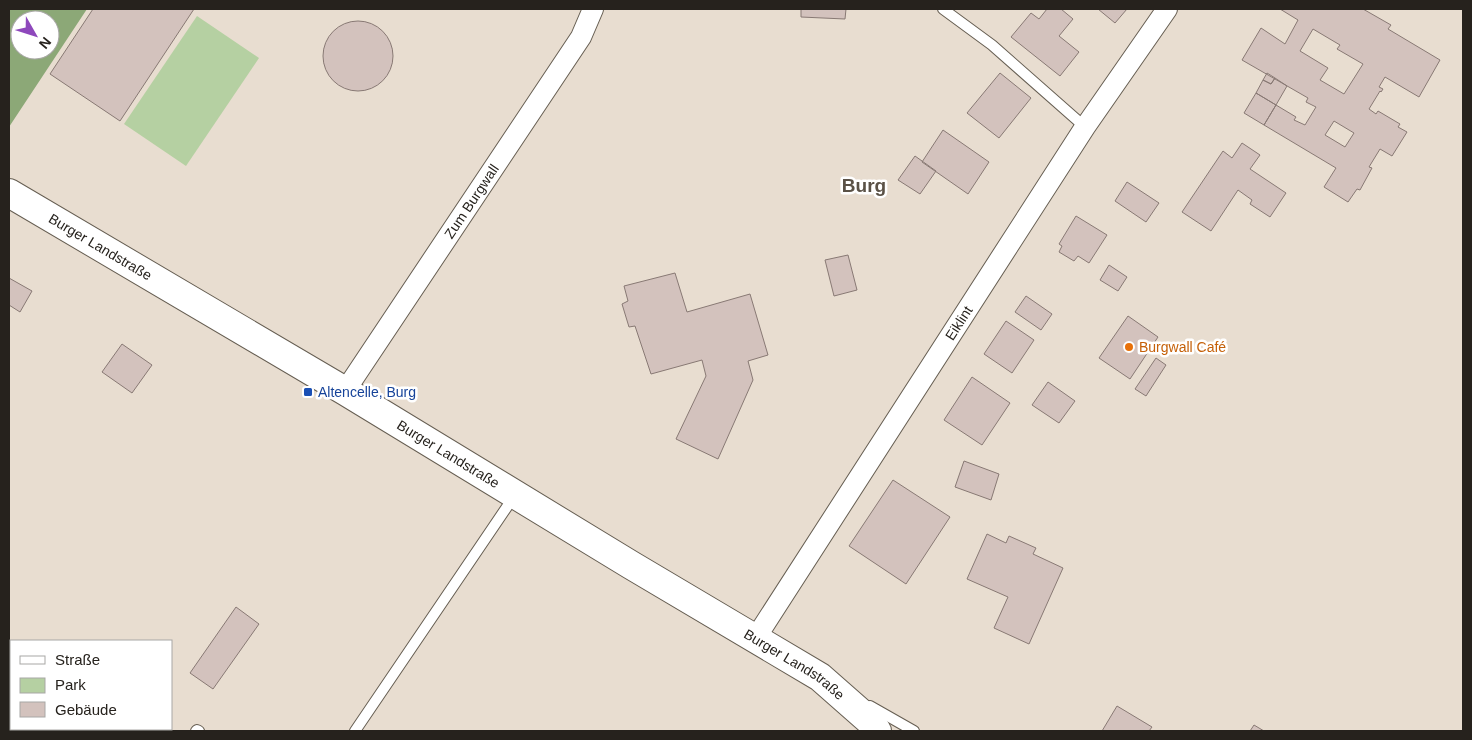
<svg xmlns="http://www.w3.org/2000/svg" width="1472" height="740" font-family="Helvetica,sans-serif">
<rect width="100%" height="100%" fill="#e8ddd0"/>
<path fill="#b5d0a2" d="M197 16 259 58 186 166 124 124Z"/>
<path fill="#8ca877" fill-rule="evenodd" d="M9 9H87L9 127ZM20 20H50V50H20Z"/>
<path fill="#d3c2bd" stroke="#887974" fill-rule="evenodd" d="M93 9H194L120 121 50 74Z
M801 9H846L845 19 801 17Z
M1047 9H1061L1073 19 1059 36 1079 52 1060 76 1011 37 1031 13 1039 19Z
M1098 9H1127L1115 23Z
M1280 9H1363L1391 25 1388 29 1440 60 1419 97 1385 77 1379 87 1383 89 1381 92 1380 91 1369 109 1376 114 1378 111 1400 124 1398 127 1407 132 1392 156 1380 149 1369 167 1372 168 1360 190 1357 189 1348 202 1324 187 1336 168 1264 125 1276 105 1296 117 1294 120 1305 125 1316 107 1306 102 1308 98 1242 60 1261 28 1285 44 1298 20ZM1313 29 1340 45 1337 49 1363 64 1344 94 1320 80 1328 68 1300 51ZM1334 121 1354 133 1345 147 1325 135Z
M323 56a35 35 0 1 1 70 0a35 35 0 1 1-70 0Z
M1000 73 1031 98 999 138 967 113Z
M1267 73 1275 78 1271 84 1263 80Z
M1275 78 1287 86 1276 105 1256 93 1263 80 1271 84Z
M1256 93 1276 105 1264 125 1244 113Z
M943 130 989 162 968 194 922 162Z
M1242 143 1260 155 1250 169 1286 193 1270 217 1250 204 1252 200 1238 190 1211 231 1182 212 1223 151 1232 158Z
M915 156 936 171 920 194 898 180Z
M1127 182 1159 203 1146 222 1115 201Z
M1076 216 1107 235 1089 263 1078 256 1074 261 1059 252 1062 246 1059 244Z
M848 255 857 290 834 296 825 260Z
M1109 265 1127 277 1118 291 1100 280Z
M675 273 687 312 750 294 768 355 748 361 753 380 718 459 676 439 706 376 702 360 651 374 635 326 629 327 622 304 628 301 624 286Z
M9 278 32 291 20 312 9 305Z
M1026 296 1052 314 1041 330 1015 312Z
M1128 316 1158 337 1130 379 1099 358Z
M1006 321 1034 340 1012 373 984 354Z
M122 344 152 365 132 393 102 372Z
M1156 358 1166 365 1146 396 1135 389Z
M972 377 1010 403 982 445 944 420Z
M1048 382 1075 401 1059 423 1032 405Z
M964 461 999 474 991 500 955 487Z
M893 480 950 517 906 584 849 546Z
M987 534 1006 543 1009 536 1036 548 1033 554 1063 568 1029 644 994 628 1008 597 967 579Z
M236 607 259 624 213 689 190 673Z
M1117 706 1152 727 1149 731H1102Z
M1254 725 1264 731H1250Z"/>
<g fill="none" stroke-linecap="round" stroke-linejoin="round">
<defs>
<path id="lane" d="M943 9 992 45 1085 127
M870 706 914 731
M196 731 197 730 199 731
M355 731 515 495"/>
<g id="street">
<path id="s1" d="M345 391 581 37 593 9"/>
<path id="s2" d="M755 639 1085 127 1167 9"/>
</g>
<g id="secondary">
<path id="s3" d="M9 193 345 391 631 565 820 677 870 721 877 731"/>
</g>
</defs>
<use href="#lane" stroke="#665e52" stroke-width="12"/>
<use href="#street" stroke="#665e52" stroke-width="22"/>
<use href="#secondary" stroke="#665e52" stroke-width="30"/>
<use href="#lane" stroke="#fff" stroke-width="10"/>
<use href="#street" stroke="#fff" stroke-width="20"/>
<use href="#secondary" stroke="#fff" stroke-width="28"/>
</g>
<circle fill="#e8710a" stroke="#fff" stroke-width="2" cx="1129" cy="347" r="5"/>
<rect fill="#1a4fb4" stroke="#fff" stroke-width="2" x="303" y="387" width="10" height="10" rx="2.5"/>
<g text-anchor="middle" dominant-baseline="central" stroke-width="5" stroke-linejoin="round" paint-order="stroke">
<g font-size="14" fill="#26221d" stroke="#fff">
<text stroke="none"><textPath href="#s1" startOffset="228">Zum Burgwall</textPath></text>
<text stroke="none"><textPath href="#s3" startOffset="106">Burger Landstraße</textPath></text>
<text stroke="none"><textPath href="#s2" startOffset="376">Eiklint</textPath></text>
<text stroke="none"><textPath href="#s3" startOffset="511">Burger Landstraße</textPath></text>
<text stroke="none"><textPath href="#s3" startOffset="916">Burger Landstraße</textPath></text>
</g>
<g font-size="14" fill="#c56008" stroke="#fff" text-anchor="start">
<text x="1139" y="347">Burgwall Café</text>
</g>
<g font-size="14" fill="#164399" stroke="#fff" text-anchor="start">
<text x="318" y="392">Altencelle, Burg</text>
</g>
<g font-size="19" font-weight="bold" fill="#5a5146" stroke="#fff">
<text x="864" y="185">Burg</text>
</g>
</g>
<rect width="1472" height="740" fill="none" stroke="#26221d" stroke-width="20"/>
<rect x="10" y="640" width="162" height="90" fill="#ffffff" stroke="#a8a7a5"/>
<rect x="20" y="656" width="25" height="8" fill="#ffffff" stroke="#a8a7a5"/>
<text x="55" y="665" font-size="15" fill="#26221d">Straße</text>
<rect x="20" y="678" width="25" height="15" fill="#b5d0a2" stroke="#a8a7a5"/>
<text x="55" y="690" font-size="15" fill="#26221d">Park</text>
<rect x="20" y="702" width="25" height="15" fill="#d3c2bd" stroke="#a8a7a5"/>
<text x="55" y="715" font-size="15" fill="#26221d">Gebäude</text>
<g transform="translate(35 35) rotate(129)"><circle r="24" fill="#ffffff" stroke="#a8a7a5"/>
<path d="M0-4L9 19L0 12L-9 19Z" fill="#8e48bc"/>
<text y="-8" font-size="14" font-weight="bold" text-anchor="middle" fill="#26221d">N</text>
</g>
</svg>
